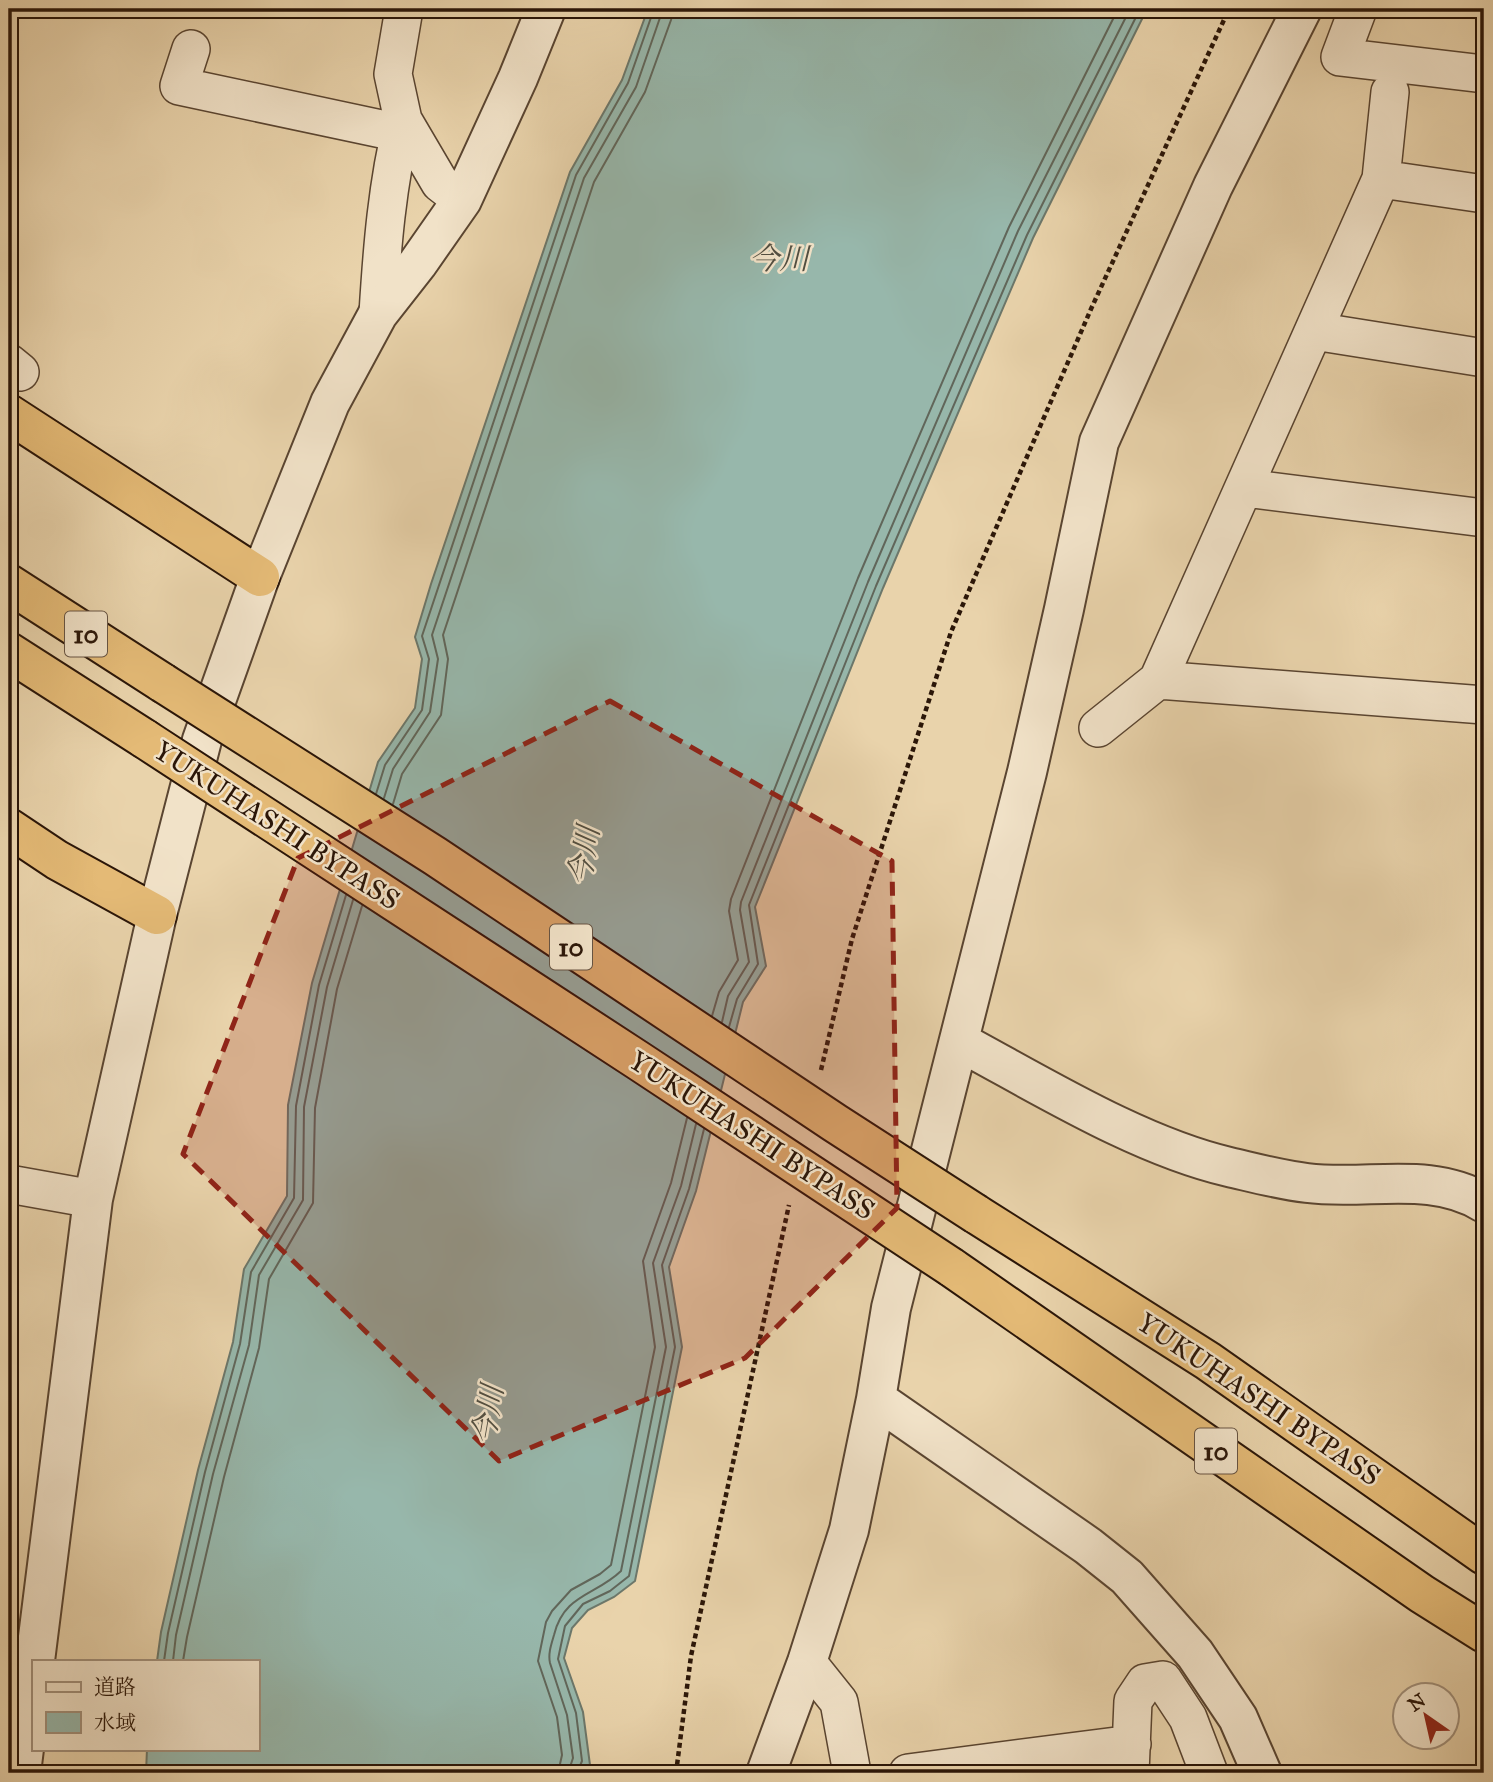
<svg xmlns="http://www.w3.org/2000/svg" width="1493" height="1782" font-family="'IM FELL Great Primer','Noto Serif JP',serif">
<rect width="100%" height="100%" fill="#e9d3ab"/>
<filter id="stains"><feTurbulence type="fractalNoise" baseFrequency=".00286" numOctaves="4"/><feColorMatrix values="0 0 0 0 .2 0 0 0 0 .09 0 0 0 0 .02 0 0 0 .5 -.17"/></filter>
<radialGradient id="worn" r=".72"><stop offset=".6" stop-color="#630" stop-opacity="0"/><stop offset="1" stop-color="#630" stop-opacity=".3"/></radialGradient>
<path fill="#97b7ab" stroke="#6c776a" stroke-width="2" d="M648 9H1147L1033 238 883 588 755 907 766 966 743 1002 696 1191 669 1267 682 1347 635 1581 614 1597 588 1610 572 1628 564 1658 583 1712 590 1765 582 1773H146L147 1749H257V1661H157L161 1632 198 1470 233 1342 244 1269 287 1196 288 1105 312 983 378 762 415 708 422 659 415 637 431 584 570 172 622 80Z"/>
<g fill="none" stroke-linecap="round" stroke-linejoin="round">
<path stroke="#61665a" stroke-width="2" d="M376 794 385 765 422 710 429 659 422 636 576 175 628 83 654 9
M384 798 393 769 430 712 438 659 432 635 584 178 636 87 663 9
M393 804 402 774 441 715 448 659 443 635 594 182 645 92 671 20 673 9
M712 1016 719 992 738 960 729 911 731 899 858 578 1009 227 1118 9
M722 1022 728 996 749 962 740 910 741 902 868 582 1018 231 1130 9
M729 1027 737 999 758 964 749 905 876 586 1027 235 1140 9
M164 1661 168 1633 205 1472 240 1344 251 1272 294 1198 296 1106 319 985 346 895
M173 1661 176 1635 213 1474 249 1345 259 1275 303 1200 304 1107 327 987 353 900
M183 1661 187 1637 224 1477 259 1348 269 1279 313 1203 315 1108 337 989 362 906
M558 1773 562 1755 557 1717 538 1661 546 1622 552 1611 571 1590 600 1574 611 1565 655 1347 643 1261 671 1183 687 1118
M568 1773 573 1758 567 1715 550 1663C548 1654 551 1645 554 1635 564 1594 595 1596 621 1571L666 1347 653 1263 681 1186 696 1124
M577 1773 582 1761 576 1713 558 1659 565 1626 583 1604 610 1591 629 1576 675 1347 662 1265 689 1189 704 1129"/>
<defs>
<path id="minor" d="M404 9 393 74 403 120 440 183 462 200
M1358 9 1340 57 1484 74
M191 49 179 86 400 133
M1390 92 1381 179 1158 680 1484 705
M1381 179 1484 194
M378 314C382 249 387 183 403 120
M1314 331 1484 358
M9 363 20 372
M1245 488 1484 518
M1098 728 1158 680
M9 1184 93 1199
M807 1662 839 1702 852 1773
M908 1773 1132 1744
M1130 1773 1133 1701 1145 1683 1163 1680 1188 1718 1209 1773"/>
<path id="tertiary" d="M960 1042C1042 1086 1139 1146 1229 1167 1255 1173 1281 1180 1307 1183 1366 1191 1431 1170 1484 1203
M876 1399 1088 1546 1127 1577 1195 1654 1238 1718 1262 1773
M35 1661 93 1199 157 915 202 740 260 577 330 403 378 314 418 263 462 200 518 78 546 9
M21 1773 33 1676
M766 1773 807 1662 849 1530 876 1399 891 1308 1027 772 1064 609 1099 442 1213 186 1302 9"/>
<path id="trunk" d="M9 414 260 577
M9 584 163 683
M9 652 145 739
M9 828 57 860 157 915
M976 1214 1208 1361 1484 1555
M951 1267 1422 1594 1484 1633"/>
</defs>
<use href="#minor" stroke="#5a4531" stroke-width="40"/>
<use href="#tertiary" stroke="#5a4531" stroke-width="42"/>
<use href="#trunk" stroke="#2b1608" stroke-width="42"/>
<path stroke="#2b1608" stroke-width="4.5" stroke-dasharray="5 3.5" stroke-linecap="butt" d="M821 1070 852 939 951 632 1091 309 1229 9
M676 1773 691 1656 789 1205"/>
<use href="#minor" stroke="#f1e2c8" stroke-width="37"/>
<use href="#tertiary" stroke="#f1e2c8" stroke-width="38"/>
<use href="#trunk" stroke="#e4ba76" stroke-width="38"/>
<defs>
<path id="trunk-bridge" d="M163 683 435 856 835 1123 976 1214
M145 739 639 1061 951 1267"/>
</defs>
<use href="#trunk-bridge" stroke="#2b1608" stroke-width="42" stroke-linecap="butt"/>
<use href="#trunk-bridge" stroke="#e4ba76" stroke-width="38"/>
</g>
<path fill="#8f2418" fill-opacity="0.2" stroke="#8f2418" stroke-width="5" stroke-dasharray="14 9" stroke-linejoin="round" d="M610 701 892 861 897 1208 745 1358 499 1461 183 1154 298 858Z"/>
<g text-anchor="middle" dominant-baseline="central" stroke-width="5" stroke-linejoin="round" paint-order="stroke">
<g fill="#f1e2c8" stroke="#665342" stroke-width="2">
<rect x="65" y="611.5" width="42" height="45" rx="5"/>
<rect x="550" y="924.5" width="42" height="45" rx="5"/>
<rect x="1195" y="1428.5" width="42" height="45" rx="5"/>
</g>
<g font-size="26" font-weight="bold" fill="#2b1608">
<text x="86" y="634">10</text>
<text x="571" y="947">10</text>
<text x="1216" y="1451">10</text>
</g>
<g font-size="28" fill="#2b1608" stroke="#f1e2c8">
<text transform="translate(277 825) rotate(33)">YUKUHASHI BYPASS</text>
<text transform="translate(752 1135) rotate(33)">YUKUHASHI BYPASS</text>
<text transform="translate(1259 1399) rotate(34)">YUKUHASHI BYPASS</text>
</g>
<g font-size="30" font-style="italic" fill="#514e41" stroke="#f1e2c8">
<text x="779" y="259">今川</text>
<text transform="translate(584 856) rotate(-80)">今川</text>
<text transform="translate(488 1415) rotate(-80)">今川</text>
</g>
</g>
<rect width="1493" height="1782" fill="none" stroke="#e9d3ab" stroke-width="35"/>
<rect x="10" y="10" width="1472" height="1761" fill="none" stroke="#2b1608" stroke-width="3.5"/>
<rect x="18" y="18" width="1458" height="1747" fill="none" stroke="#2b1608" stroke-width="2"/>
<rect x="32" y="1660" width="228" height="91" fill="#f1e2c8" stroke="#a2907b" stroke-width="2"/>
<rect x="46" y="1682" width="35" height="10" fill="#f1e2c8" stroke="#a2907b" stroke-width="2"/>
<text x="94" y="1694" font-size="21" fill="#2b1608">道路</text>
<rect x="46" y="1712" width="35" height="21" fill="#97b7ab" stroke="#a2907b" stroke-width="2"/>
<text x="94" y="1730" font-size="21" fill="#2b1608">水域</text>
<g transform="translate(1426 1716) rotate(326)"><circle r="33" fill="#f1e2c8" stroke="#a2907b" stroke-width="2"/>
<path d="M0-5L12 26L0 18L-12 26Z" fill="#8f2418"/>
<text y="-10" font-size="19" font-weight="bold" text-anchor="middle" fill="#2b1608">N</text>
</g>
<rect width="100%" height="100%" filter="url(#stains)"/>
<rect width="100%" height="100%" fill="url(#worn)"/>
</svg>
